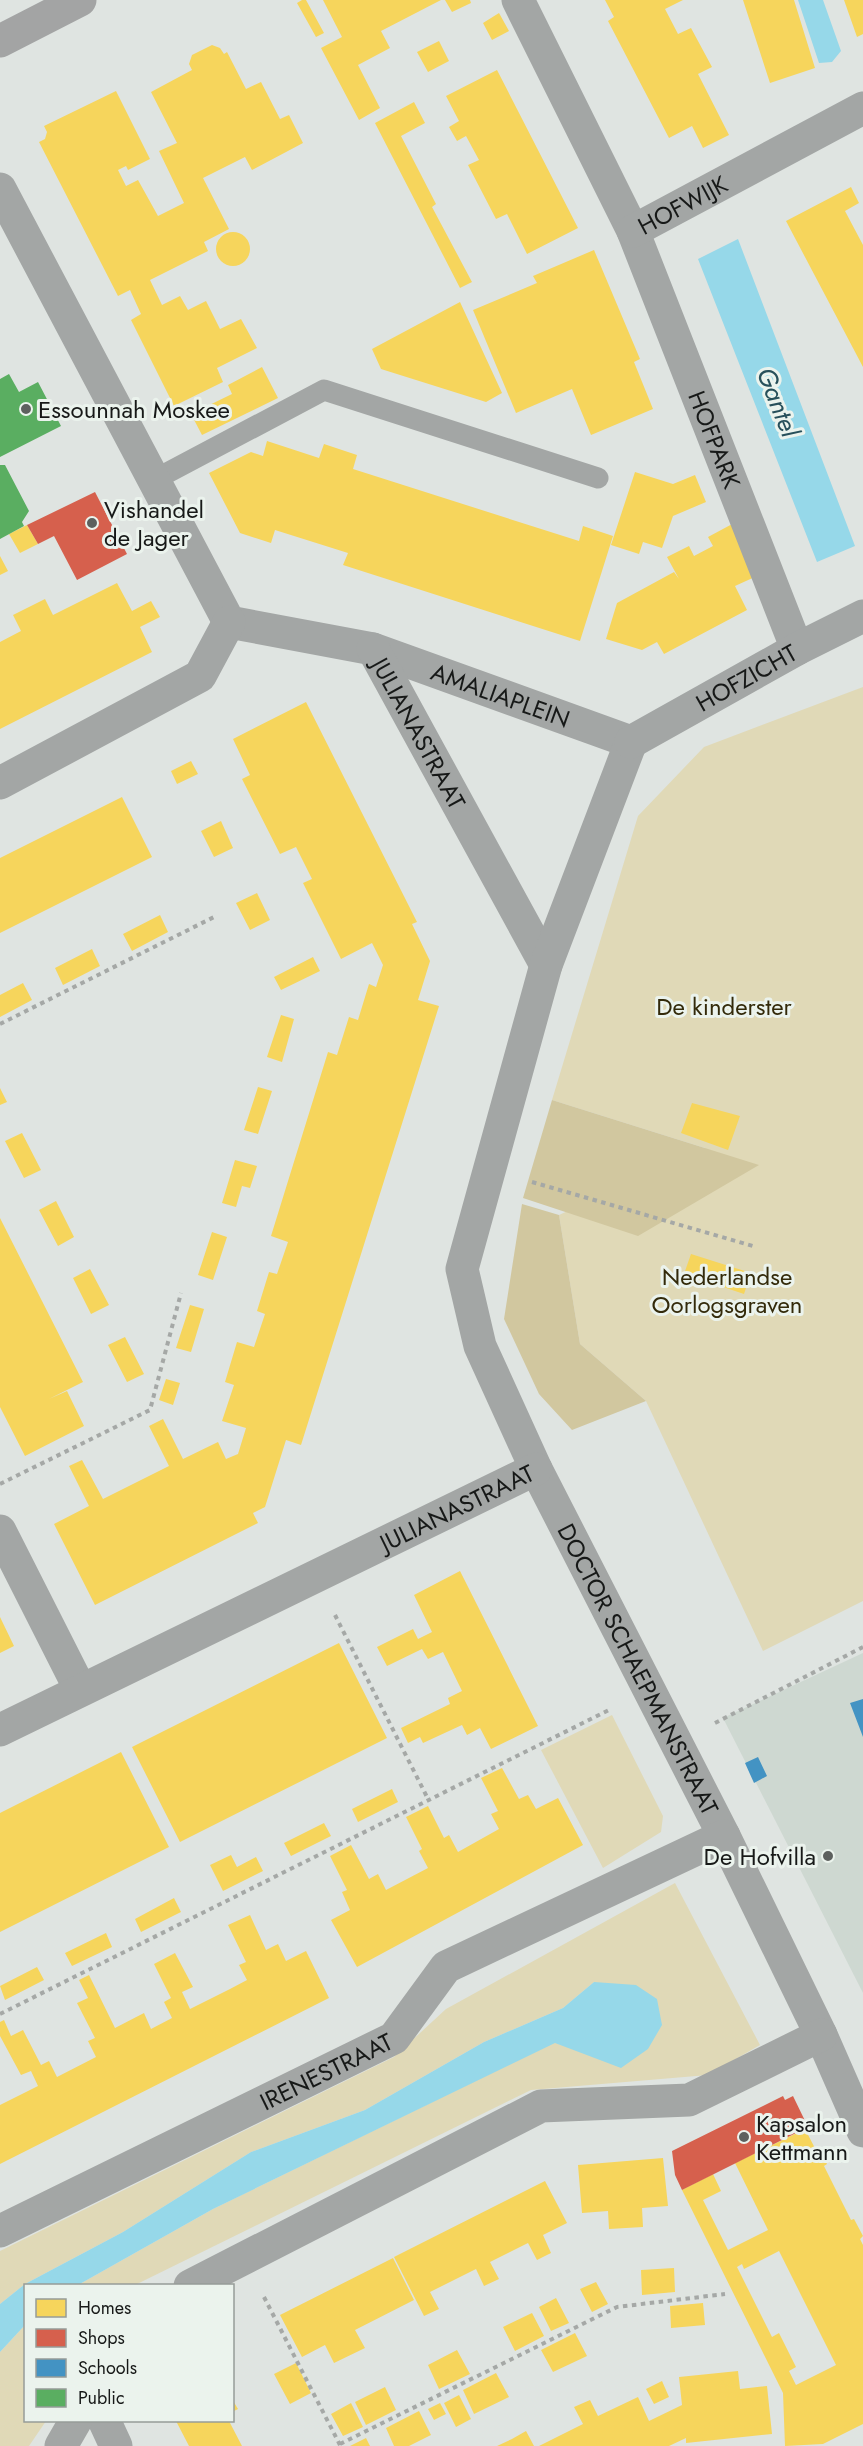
<svg xmlns="http://www.w3.org/2000/svg" width="863" height="2446" font-family="Jost,sans-serif">
<rect width="100%" height="100%" fill="#dfe4e1"/>
<path fill="#ced8d1" d="M863 1653V1993L723 1718Z"/>
<path fill="#e0d9b7" d="M863 687V1601L763 1651 646 1401 580 1344 559 1215 705 1148 552 1100 638 816 704 747Z
M612 1715 663 1816 661 1832 603 1868 541 1750Z
M675 1883 760 2045 708 2075 531 2090 135 2285H78L213 2209 555 2042 580 2051 594 1982 563 2008 484 2042 365 2110 251 2152 123 2232 25 2284 0 2304V2251L394 2057 446 2009Z
M25 2325 26 2420 46 2421 29 2446H0V2352Z"/>
<path fill="#d1c79f" d="M552 1100 759 1165 638 1236 523 1198Z
M522 1204 559 1215 580 1344 646 1401 572 1430 539 1394 504 1319Z"/>
<path fill="#96d8e9" d="M798 0H823L841 51 832 62 819 63Z
M738 239 855 546 817 562 698 259Z
M594 1982 636 1985 657 1999 662 2025 648 2049 621 2068 555 2043 213 2209 78 2285 26 2286 25 2325 0 2352V2304L25 2284 123 2232 251 2152 365 2110 484 2042 563 2008Z"/>
<path fill="#f6d55c" fill-rule="evenodd" d="M302 0H306L324 33 316 37 297 3Z
M323 0H441L381 31 390 48 358 65 380 108 359 120 321 48 342 37Z
M445 0H470L471 3 452 12Z
M605 0H683L665 9 678 34 691 28 712 67 698 74 729 135 703 148 692 126 669 138 608 21 614 17Z
M743 0H794L815 68 770 83Z
M844 0H863V34L857 37Z
M499 13 509 31 492 40 483 23Z
M439 41 449 61 428 72 417 52Z
M212 45 220 48 224 54 227 52 246 89 261 82 280 119 289 115 303 143 252 170 245 157 203 178 229 229 204 242 208 251 150 280 162 305 180 296 188 310 206 301 220 329 241 319 257 348 217 368 223 382 174 406 131 320 141 314 130 290 118 296 39 142 45 139 47 132 44 126 116 91 150 159 128 170 126 166 118 170 126 186 138 180 158 216 184 203 159 151 177 143 151 92 192 70 189 64 192 55Z
M497 70 578 228 527 254 507 214 496 219 468 165 479 160 466 136 457 141 449 127 459 121 446 96Z
M414 102 425 123 401 136 436 204 432 207 472 282 460 288 375 123Z
M851 187 859 203 845 211 863 245V367L786 221Z
M216 249a17 17 0 1 1 34 0a17 17 0 1 1-34 0Z
M594 250 640 359 634 362 653 409 591 435 572 389 516 413 473 310 537 283 533 276Z
M460 302 502 393 486 402 381 369 372 349Z
M262 367 278 398 202 435 191 414 232 394 228 385Z
M267 441 319 458 324 444 357 455 353 469 579 541 583 526 613 536 580 641 343 565 348 553 275 530 271 543 240 533 209 473 251 452 263 456Z
M635 472 673 484 695 475 706 502 673 516 662 548 643 542 639 554 611 545Z
M736 522 757 576 735 586 747 610 664 654 657 642 642 650 606 639 617 603 674 572 679 579 667 557 689 546 694 556 713 546 708 537Z
M27 525 38 544 20 553 9 534Z
M0 556 8 571 0 575Z
M117 583 132 611 151 601 160 617 140 627 152 652 0 729V642L21 631 13 615 45 599 53 615Z
M306 702 417 922 412 924 430 961 418 1000 439 1006 301 1445 286 1440 265 1507 253 1513 258 1523 95 1605 54 1524 89 1506 69 1466 82 1460 103 1499 169 1466 149 1426 163 1419 183 1459 218 1442 226 1459 238 1454 246 1428 222 1421 234 1385 225 1382 237 1342 254 1347 265 1314 257 1311 269 1272 277 1274 288 1242 271 1236 328 1052 337 1055 349 1017 358 1020 369 984 376 987 383 965 372 943 341 959 303 883 312 879 296 847 280 854 242 779 250 775 233 739Z
M191 761 198 774 177 784 171 771Z
M122 797 152 857 0 933V858Z
M221 821 233 848 214 857 201 831Z
M257 893 270 920 250 930 236 903Z
M160 915 168 932 132 951 123 934Z
M92 949 100 966 63 985 55 968Z
M313 957 320 971 281 990 274 977Z
M23 983 32 1000 0 1017V995Z
M281 1015 294 1019 282 1062 267 1057Z
M258 1087 272 1091 258 1134 244 1130Z
M0 1088 7 1102 0 1105Z
M692 1103 740 1116 728 1150 681 1133Z
M22 1133 41 1170 24 1178 5 1141Z
M235 1160 257 1166 250 1188 242 1186 236 1207 222 1203Z
M56 1201 74 1237 58 1246 39 1210Z
M0 1218 83 1382 49 1399 67 1391 84 1426 25 1456 0 1407Z
M212 1232 227 1237 213 1280 198 1275Z
M691 1254 751 1273 744 1294 684 1274Z
M90 1269 109 1305 91 1314 73 1278Z
M190 1305 204 1309 191 1352 176 1348Z
M125 1337 144 1374 127 1382 108 1345Z
M166 1379 180 1383 173 1405 159 1400Z
M460 1571 538 1726 491 1749 480 1728 467 1735 462 1725 423 1743 420 1737 408 1743 401 1728 450 1704 448 1698 462 1691 443 1652 428 1659 422 1649 387 1666 377 1647 413 1629 418 1639 432 1632 414 1595Z
M0 1617 14 1646 0 1653Z
M339 1643 387 1738 180 1842 132 1747Z
M121 1752 169 1847 0 1932V1813Z
M502 1768 519 1799 528 1795 536 1809 558 1798 583 1845 357 1967 331 1920 350 1910 342 1892 347 1890 330 1856 351 1845 369 1879 378 1874 386 1890 428 1868 419 1851 422 1849 406 1817 428 1806 444 1838 449 1835 458 1852 499 1829 491 1814 498 1811 481 1778Z
M392 1789 398 1802 358 1822 352 1809Z
M324 1823 331 1836 291 1856 284 1843Z
M231 1855 237 1867 256 1857 263 1871 223 1891 210 1865Z
M174 1898 181 1912 141 1932 135 1919Z
M250 1915 266 1950 278 1944 286 1961 306 1951 329 1998 0 2164V2105L38 2086 31 2071 21 2075 0 2036V2022L4 2020 11 2036 23 2030 41 2065 49 2061 57 2077 96 2057 88 2041 95 2038 77 2003 88 1998 79 1980 89 1975 115 2028 144 2013 151 2029 172 2018 164 2002 171 1998 154 1964 175 1953 193 1987 182 1992 190 2009 230 1989 247 1980 239 1965 246 1962 228 1925Z
M106 1933 112 1947 72 1966 65 1953Z
M37 1967 44 1980 5 2000 0 1986Z
M805 2129 818 2154 821 2153 827 2164 824 2166 851 2220 854 2219 863 2236 860 2239 863 2245V2424L823 2444 785 2446 783 2393 682 2190 713 2174 721 2191 703 2200 728 2250 768 2230 735 2163ZM779 2251 836 2365 796 2385 789 2371 796 2367 779 2333 772 2337 737 2267 742 2264 744 2269Z
M663 2158 668 2206 642 2208 643 2227 609 2229 608 2211 582 2213 578 2165Z
M545 2181 567 2223 543 2235 551 2253 537 2260 528 2243 490 2262 499 2279 484 2286 476 2269 430 2292 439 2309 424 2316 394 2257Z
M393 2258 414 2300 355 2330 365 2348 334 2363 325 2345 302 2357 280 2315Z
M674 2268 675 2292 642 2295 641 2270Z
M596 2282 608 2304 592 2312 580 2289Z
M556 2298 569 2323 551 2331 539 2307Z
M703 2303 705 2325 671 2328 670 2306Z
M532 2313 544 2336 515 2351 503 2327Z
M575 2333 587 2356 553 2372 541 2350Z
M457 2350 470 2374 439 2389 428 2365Z
M296 2363 311 2393 290 2404 274 2374Z
M738 2371 740 2389 767 2386 772 2434 686 2443V2438L669 2446H539L583 2424 574 2407 590 2400 598 2416 638 2397 649 2421 682 2405 679 2377Z
M496 2373 509 2397 474 2414 463 2390Z
M662 2381 669 2397 654 2404 646 2389Z
M385 2387 396 2410 366 2425 355 2402Z
M459 2395 471 2419 456 2427 444 2403Z
M232 2399 238 2409 232 2412Z
M351 2403 363 2427 343 2436 331 2414Z
M440 2403 446 2414 434 2420 428 2409Z
M419 2411 431 2435 409 2446H394L386 2428Z
M176 2421H229L242 2446H189Z
M526 2431 534 2446H497L512 2439Z
M366 2438 370 2446H350Z"/>
<path fill="#d6604d" d="M95 492 127 554 77 580 54 536 38 544 27 525Z
M783 2096 785 2100 793 2096 808 2127 682 2190 675 2175 672 2151Z"/>
<path fill="#4393c3" d="M863 1699V1737L850 1703Z
M758 1757 767 1776 754 1783 745 1763Z"/>
<path fill="#5aae61" d="M9 374 19 392 38 382 61 426 0 457V379Z
M0 465H5L29 511 22 522 24 526 0 539Z"/>
<g fill="none" stroke-linecap="round" stroke-linejoin="round">
<path stroke="#a5a8a6" stroke-width="4" stroke-dasharray="4.5 4.5" stroke-linecap="butt" d="M0 1024 216 916
M532 1182 753 1246
M0 1484 150 1410 181 1293
M335 1615 428 1799
M715 1723 863 1647
M0 2014 611 1709
M264 2297 340 2445
M340 2444 617 2307 725 2294"/>
<path stroke="#a3a6a5" stroke-width="21" d="M152 481 324 390 598 478"/>
<g stroke="#a3a6a5" stroke-width="33">
<path id="s1" d="M518 0 633 231 797 649"/>
<path id="s2" d="M0 189 229 622 373 649 631 742"/>
<path id="s3" d="M633 231 863 108"/>
<path id="s4" d="M373 649 546 965"/>
<path id="s5" d="M631 742 546 965 462 1269 480 1346 536 1469 724 1836 821 2035 863 2131"/>
<path id="s6" d="M631 742 797 649 863 616"/>
<path d="M0 783 200 676 229 622"/>
<path d="M0 1531 80 1689"/>
<path id="s7" d="M0 1730 536 1469"/>
<path id="s8" d="M0 2231 394 2038 446 1967 724 1836"/>
<path d="M190 2286 541 2106 689 2100 821 2035"/>
<path d="M104 2420 116 2446"/>
<path d="M61 2446 76 2420"/>
</g>
<path stroke="#a3a4a4" stroke-width="33" d="M0 41 80 0"/>
</g>
<g fill="#5d605e" stroke="#ebf3ed" stroke-width="2">
<circle cx="26" cy="409" r="6"/>
<circle cx="92" cy="523" r="6"/>
<circle cx="828" cy="1856" r="6"/>
<circle cx="744" cy="2137" r="6"/>
</g>
<g text-anchor="middle" dominant-baseline="central" stroke-width="6" stroke-linejoin="round" paint-order="stroke">
<g font-size="24" fill="#171918" stroke="#ebf3ed">
<text stroke="none"><textPath href="#s3" startOffset="56">HOFWIJK</textPath></text>
<text stroke="none"><textPath href="#s1" startOffset="482">HOFPARK</textPath></text>
<text stroke="none"><textPath href="#s6" startOffset="132">HOFZICHT</textPath></text>
<text stroke="none"><textPath href="#s2" startOffset="772">AMALIAPLEIN</textPath></text>
<text stroke="none"><textPath href="#s4" startOffset="96">JULIANASTRAAT</textPath></text>
<text stroke="none"><textPath href="#s7" startOffset="508">JULIANASTRAAT</textPath></text>
<text stroke="none"><textPath href="#s5" startOffset="993">DOCTOR SCHAEPMANSTRAAT</textPath></text>
<text stroke="none"><textPath href="#s8" startOffset="363">IRENESTRAAT</textPath></text>
</g>
<g font-size="24" fill="#171918" stroke="#ebf3ed" text-anchor="start">
<text x="38" y="409">Essounnah Moskee</text>
<text x="104" y="509">Vishandel<tspan x="104" dy="28">de Jager</tspan></text>
<text x="816" y="1856" text-anchor="end">De Hofvilla</text>
<text x="756" y="2123">Kapsalon<tspan x="756" dy="28">Kettmann</tspan></text>
</g>
<g font-size="24" fill="#332a0a" stroke="#ebf3ed">
<text x="724" y="1006">De kinderster</text>
<text x="727" y="1276">Nederlandse<tspan x="727" dy="28">Oorlogsgraven</tspan></text>
</g>
<g font-size="26" font-style="italic" fill="#27505b" stroke="#ebf3ed">
<text transform="translate(778 402) rotate(68)">Gantel</text>
</g>
</g>
<rect x="24" y="2284" width="210" height="138" fill="#ebf3ed" stroke="#969c98" stroke-width="1.5"/>
<rect x="36" y="2299" width="30" height="18" fill="#f6d55c" stroke="#969c98" stroke-width="1.5"/>
<text x="78" y="2314" font-size="18" fill="#171918">Homes</text>
<rect x="36" y="2329" width="30" height="18" fill="#d6604d" stroke="#969c98" stroke-width="1.5"/>
<text x="78" y="2344" font-size="18" fill="#171918">Shops</text>
<rect x="36" y="2359" width="30" height="18" fill="#4393c3" stroke="#969c98" stroke-width="1.5"/>
<text x="78" y="2374" font-size="18" fill="#171918">Schools</text>
<rect x="36" y="2389" width="30" height="18" fill="#5aae61" stroke="#969c98" stroke-width="1.5"/>
<text x="78" y="2404" font-size="18" fill="#171918">Public</text>
</svg>
